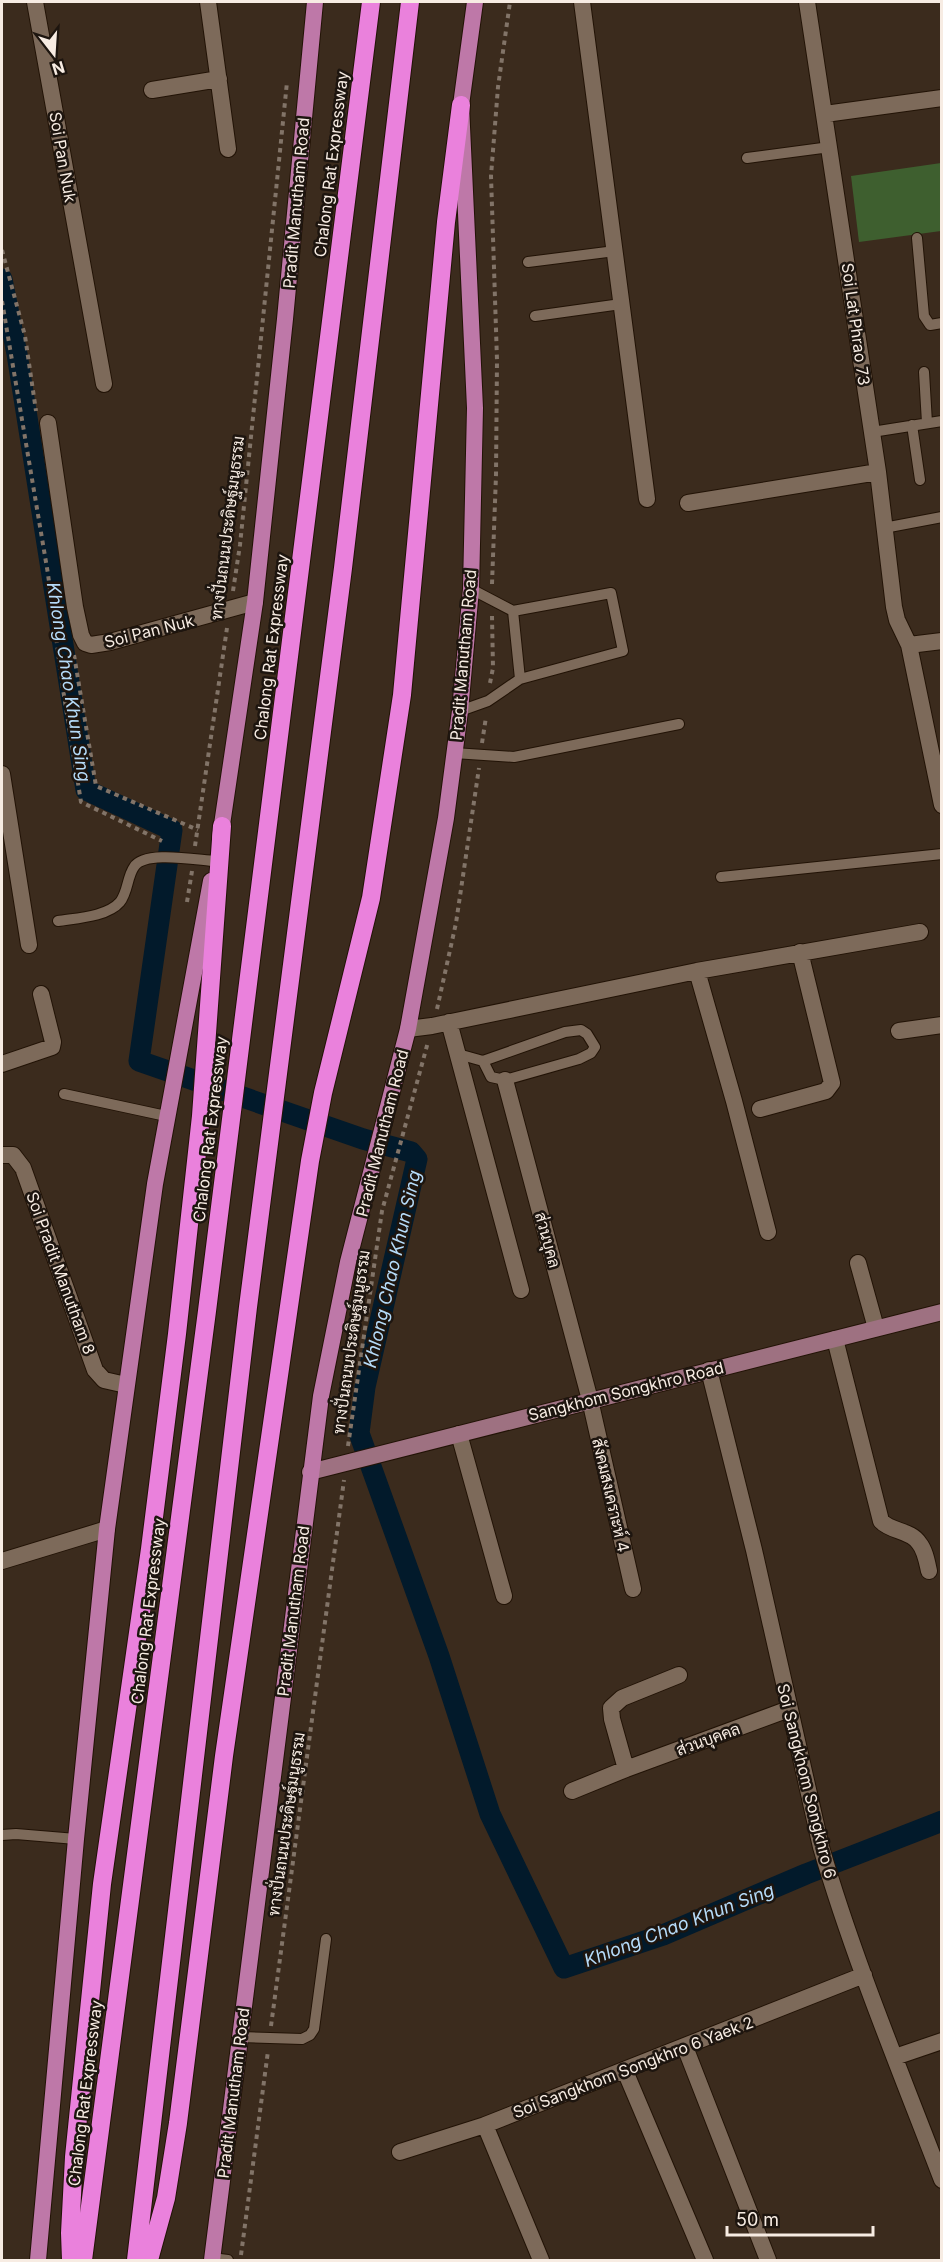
<svg xmlns="http://www.w3.org/2000/svg" width="943" height="2262" font-family="Inter,Sarabun,sans-serif">
<rect width="100%" height="100%" fill="#3b2b1d"/>
<path fill="#3e5f2f" d="M941 163V231L859 242 851 176Z"/>
<g fill="none" stroke-linecap="round" stroke-linejoin="round">
<path stroke="#021a2b" stroke-width="21" d="M2 279 17 354 86 790 172 830 139 1061 363 1139 411 1152 417 1159 365 1387 359 1433 439 1656 490 1814 564 1968 663 1935 806 1874 942 1821"/>
<defs>
<path id="service" d="M747 158 830 147
M917 238 924 316 930 325 942 323
M528 262 615 251
M535 316 621 304
M924 372 927 423
M912 425 920 480
M872 432 942 421
M884 528 942 517
M513 611 611 593 623 651 520 679
M460 711 488 701 520 679 513 611 471 589
M454 753 514 757 679 724
M721 877 942 854
M58 921C76 918 107 917 120 902 128 892 127 877 134 867 144 850 197 860 215 861
M458 1054 483 1061 565 1032 581 1030 587 1034 595 1047 591 1053 579 1059 505 1080 491 1077 483 1061
M64 1094 166 1116
M2 1835 16 1834 76 1839
M241 2037 302 2039 310 2035 314 2029 326 1939
M212 2258 228 2260"/>
<path id="minor" d="M35 2 104 384
M208 2 228 149
M582 2 647 499
M807 2 878 472 894 607 897 620 909 645 942 805
M152 90 219 79
M825 114 942 98
M48 423 75 607 81 635 85 643 91 645 110 642 255 602
M688 503 878 472
M909 645 942 641
M2 774 29 945
M697 971 734 1101 768 1232
M449 1022 521 1290
M408 1029 432 1026 697 971 920 932
M899 1031 942 1025
M2 1064 52 1047 53 1042 41 994
M505 1080 590 1400 633 1589
M760 1109 826 1091 832 1083 800 952
M2 1155H13L23 1168 95 1370 104 1380 126 1385
M858 1263 876 1328
M835 1339 881 1521C891 1532 911 1530 919 1543 925 1550 927 1562 929 1571
M709 1370 754 1550 821 1847C854 1960 900 2070 942 2180
M459 1434 504 1596
M2 1561 107 1529
M626 1769 612 1719 611 1708 622 1698 679 1675
M572 1791 626 1769 789 1709
M685 2047 768 2260
M895 2057 942 2041
M625 2071 705 2260
M485 2125 541 2260
M400 2152 485 2125 864 1975"/>
<path id="secondary" d="M310 1472 942 1312"/>
<path id="primary" d="M220 838 255 602 285 319 315 2
M38 2260 76 1839 107 1529 155 1184 211 881
M212 2260 321 1396 348 1262 408 1029 446 818 460 711 471 589 475 408 461 105 475 2"/>
<path id="motorway" d="M71 2260 70 2233 74 2157 102 1884 150 1549 177 1334 201 1116 222 826
M83 2260 207 1311 371 2
M136 2260 248 1307 343 568 410 2
M149 2260 166 2198 178 2123 224 1756 310 1161 323 1093 371 898 402 695 446 222 461 105"/>
</defs>
<use href="#service" stroke="#221306" stroke-width="12"/>
<use href="#minor" stroke="#221306" stroke-width="18"/>
<use href="#secondary" stroke="#221306" stroke-width="18"/>
<use href="#primary" stroke="#221306" stroke-width="18"/>
<use href="#motorway" stroke="#221306" stroke-width="20"/>
<path stroke="#827468" stroke-width="4" stroke-dasharray="4.5 4.5" stroke-linecap="butt" d="M2 250 25 336 36 411
M2 301 48 574 62 683 81 802 162 841
M492 584 496 475 497 360 491 176 498 87 510 2
M233 591 240 545 287 82
M74 655 96 786 198 830
M490 683 493 668 492 616
M482 743 486 717
M195 846 227 628
M187 902 192 871
M437 1009 456 923 479 768
M348 1446 382 1211 428 1042
M271 2026 344 1480
M241 2255 268 2051"/>
<use href="#service" stroke="#7d6a5a" stroke-width="10"/>
<use href="#minor" stroke="#7d6a5a" stroke-width="16"/>
<use href="#secondary" stroke="#9e7181" stroke-width="16"/>
<use href="#primary" stroke="#be78a8" stroke-width="16"/>
<use href="#motorway" stroke="#ea81dc" stroke-width="18"/>
</g>
<g text-anchor="middle" dominant-baseline="central" stroke-width="5" stroke-linejoin="round" paint-order="stroke">
<g font-size="16" fill="#f7ece3" stroke="#1d150f">
<text transform="translate(63 157) rotate(80)">Soi Pan Nuk</text>
<text transform="translate(331 164) rotate(-83)">Chalong Rat Expressway</text>
<text transform="translate(296 203) rotate(-85)">Pradit Manutham Road</text>
<text transform="translate(856 324) rotate(82)">Soi Lat Phrao 73</text>
<text transform="translate(227 528) rotate(-83)">ทางปั่นถนนประดิษฐ์มนูธรรม</text>
<text transform="translate(149 631) rotate(-14)">Soi Pan Nuk</text>
<text transform="translate(271 647) rotate(-83)">Chalong Rat Expressway</text>
<text transform="translate(463 655) rotate(-85)">Pradit Manutham Road</text>
<text transform="translate(210 1129) rotate(-83)">Chalong Rat Expressway</text>
<text transform="translate(382 1133) rotate(-76)">Pradit Manutham Road</text>
<text transform="translate(548 1240) rotate(75)">ส่วนบุคล</text>
<text transform="translate(61 1273) rotate(70)">Soi Pradit Manutham 8</text>
<text transform="translate(351 1342) rotate(-82)">ทางปั่นถนนประดิษฐ์มนูธรรม</text>
<text transform="translate(626 1391) rotate(-14)">Sangkhom Songkhro Road</text>
<text transform="translate(611 1495) rotate(77)">สังคมสงเคราะห์ 4</text>
<text transform="translate(148 1611) rotate(-83)">Chalong Rat Expressway</text>
<text transform="translate(293 1611) rotate(-83)">Pradit Manutham Road</text>
<text transform="translate(708 1739) rotate(-20)">ส่วนบุคคล</text>
<text transform="translate(807 1781) rotate(76)">Soi Sangkhom Songkhro 6</text>
<text transform="translate(286 1824) rotate(-82)">ทางปั่นถนนประดิษฐ์มนูธรรม</text>
<text transform="translate(633 2067) rotate(-21)">Soi Sangkhom Songkhro 6 Yaek 2</text>
<text transform="translate(85 2093) rotate(-83)">Chalong Rat Expressway</text>
<text transform="translate(233 2093) rotate(-83)">Pradit Manutham Road</text>
</g>
<g font-size="18" font-style="italic" fill="#b5dbf9" stroke="#1d150f">
<text transform="translate(69 682) rotate(81)">Khlong Chao Khun Sing</text>
<text transform="translate(392 1269) rotate(-77)">Khlong Chao Khun Sing</text>
<text transform="translate(679 1925) rotate(-21)">Khlong Chao Khun Sing</text>
</g>
</g>
<rect width="943" height="2262" fill="none" stroke="#f7ece3" stroke-width="6"/>
<g transform="translate(54 54) rotate(163)" stroke="#1d150f" stroke-width="4.5" paint-order="stroke">
<path d="M0-4.5L10 22L0 15L-10 22Z" fill="#f7ece3"/>
<text y="-9" font-size="16" font-weight="bold" text-anchor="middle" fill="#f7ece3">N</text>
</g>
<path d="M727 2226v9h146v-9" fill="none" stroke="#f7ece3" stroke-width="3"/>
<text x="736" y="2226" font-size="18" fill="#f7ece3" stroke="#1d150f" stroke-width="4.5" paint-order="stroke">50 m</text>
</svg>
